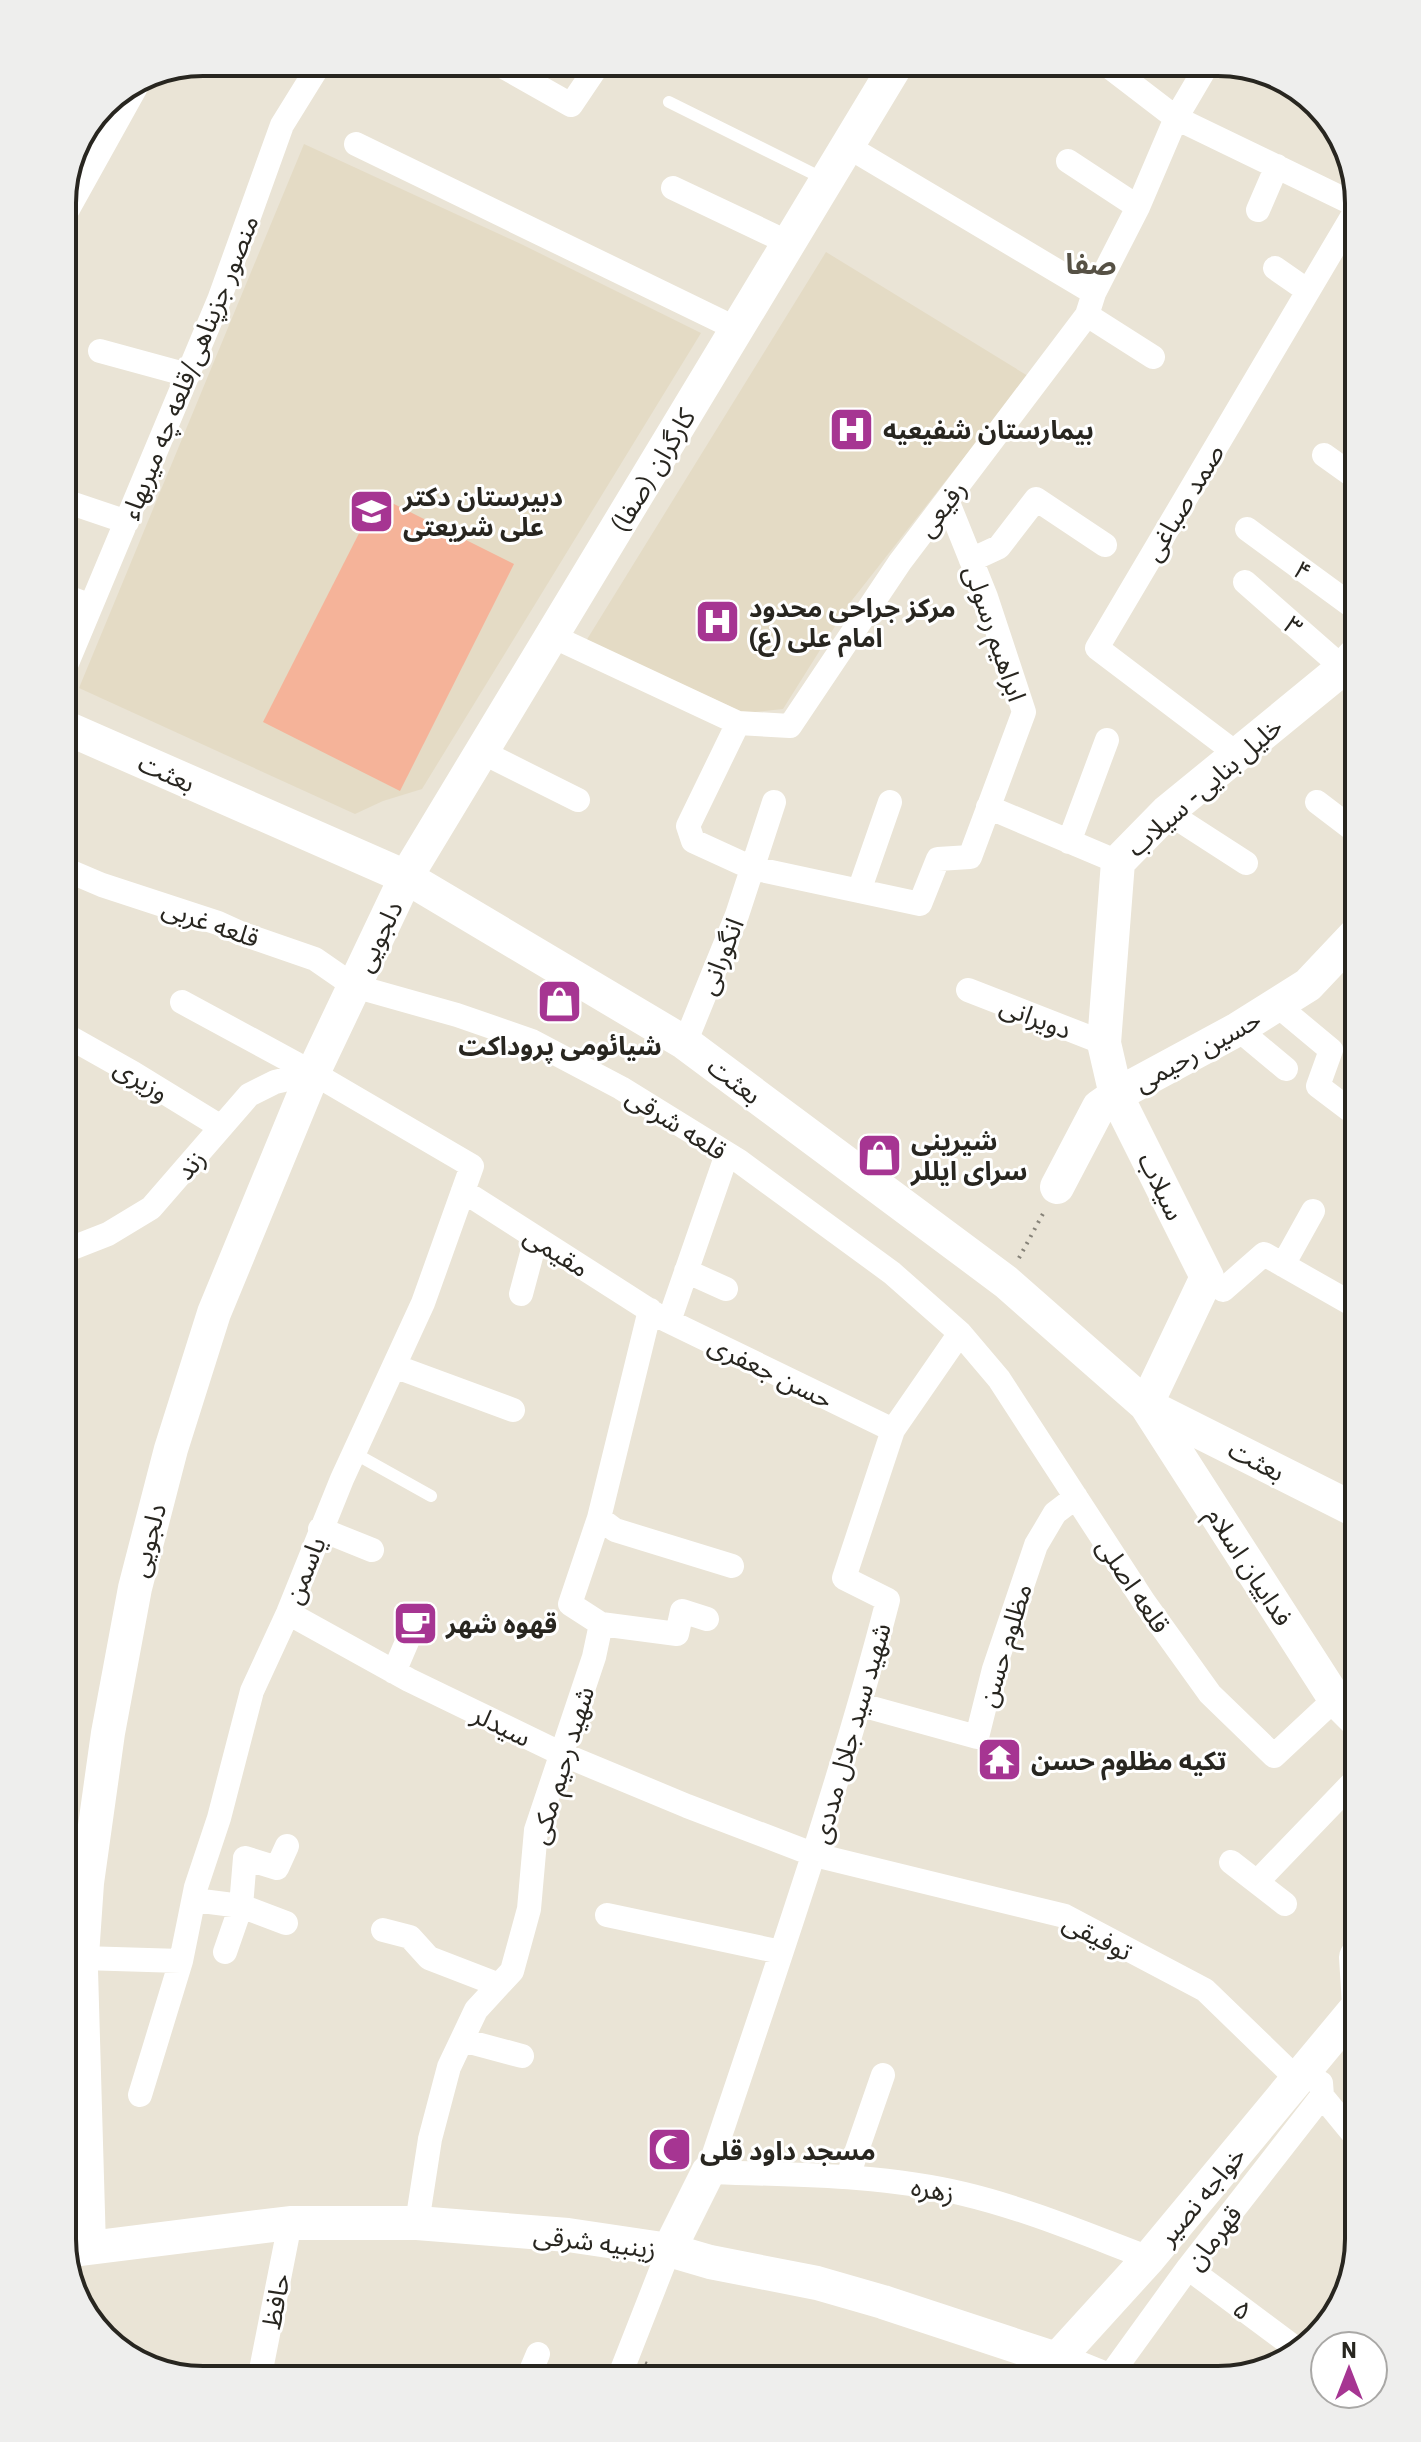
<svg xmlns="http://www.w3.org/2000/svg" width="1421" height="2442" font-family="'IBM Plex Sans','Noto Sans Arabic',sans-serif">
<rect width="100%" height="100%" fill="#eae4d6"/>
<path fill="#e4dbc5" d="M304 144 521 244 701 333 422 789 383 801 355 814 79 688Z
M826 252 1028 376 849 604 783 709 745 713 586 641Z"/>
<path fill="#f5b399" d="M378 496 514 564 400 791 263 722Z"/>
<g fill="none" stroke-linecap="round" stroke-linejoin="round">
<path stroke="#868278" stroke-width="4" stroke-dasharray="2 6" stroke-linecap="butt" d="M1019 1258 1045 1210
M645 2363 687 2380"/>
<path stroke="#fff" stroke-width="12" d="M669 102 824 179
M354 1453 431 1496"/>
<path stroke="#fff" stroke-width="24" d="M495 62 571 105 600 62
M1103 62 1176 118 1358 206
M356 144 737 329
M847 146 1094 293
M1068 161 1138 207
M673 188 789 243
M1258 210 1277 166
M62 220 141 78
M1275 268 1308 291
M1087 315 1153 357
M100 351 188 375
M1324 455 1359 480
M62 500 127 522
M1247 529 1359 611
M971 560 999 547 1036 499 1105 545
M1245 582 1343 668
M62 595 91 606
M552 636 738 723 790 726 900 562 1087 315 1094 293 1138 207 1176 118 1209 62
M62 675 219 300 282 125 321 62
M738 723 688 826 693 841 752 868 920 904 938 859 970 857 1024 712 986 597 947 500
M482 752 578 800
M1237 754 1097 648 1359 205
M1317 802 1359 834
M988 807 1118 862
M1167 812 1246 863
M1069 842 1107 740
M62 868 102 885 218 923 240 933 315 959 354 986 457 1015 532 1041 621 1088 739 1161 892 1273 960 1333 999 1379 1144 1602 1210 1694 1274 1756 1335 1699
M859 891 890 802
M968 990 1104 1043
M1277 1005 1331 1050 1318 1086 1359 1117
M1238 1029 1286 1069
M62 1033 133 1073 221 1127
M685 1043 737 915 774 802
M463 1191 660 1317 893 1430
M62 1252 108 1234 151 1208 249 1095 275 1082 313 1073
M1283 1265 1313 1211
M686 1271 726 1289
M1207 1277 1223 1290 1264 1254 1359 1308
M521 1294 536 1238
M650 1310 599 1518 570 1604 601 1624 677 1634 682 1611 707 1619
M669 1321 727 1154
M960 1333 893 1430 844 1578 888 1600C838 1793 771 1982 708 2172 793 2175 880 2174 964 2194 1027 2209 1088 2235 1149 2258
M394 1366 513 1410
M599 1518 615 1530 732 1566
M320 1529 372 1550
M288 1613 409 1680 562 1754 687 1806 815 1855 1065 1916 1205 1990 1297 2079
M394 1672 415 1623
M861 1705 977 1737 994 1669 1036 1545 1055 1513 1076 1497
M1231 1862 1285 1904
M1257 1882 1359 1776
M194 1900 241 1906 286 1923
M607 1915 781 1952
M383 1930 410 1937 429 1958 499 1985
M225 1952 241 1906 245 1858 277 1868 287 1846
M62 1954 82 1958 181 1961 196 1887 219 1818 252 1691 288 1613 342 1479 423 1303 472 1166 313 1073 182 1002
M462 2040 522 2056
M1321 2083 1322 2096 1359 2141
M140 2095 181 1961
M848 2176 883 2075
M417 2223 430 2139 449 2067 476 2010 512 1971 529 1909 536 1830 594 1657 601 1624
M1188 2268 1298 2350
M259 2380 290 2223
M527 2380 538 2354
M618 2380 669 2250
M1107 2380 1188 2268 1322 2096"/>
<path stroke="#fff" stroke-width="34" d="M62 726 406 877 685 1043 1006 1282 1146 1405 1359 1512
M1057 1187 1099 1107 1116 1095 1238 1029 1308 985 1359 931
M1359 1723 1335 1699 1146 1405 1207 1277 1116 1095 1104 1043 1118 862 1167 812 1343 668 1359 651
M1359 2005 1356 1957 1359 1952
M89 2247 81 1970 87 1883 108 1733 135 1588 171 1449 214 1313 313 1073 406 877 898 62
M669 2250 708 2172
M65 2251 290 2223H417L568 2235 669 2250 710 2262 817 2283 883 2302 1056 2359 1108 2380
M1038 2380 1149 2258 1359 2005"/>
</g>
<defs>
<symbol id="hospital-square" viewBox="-11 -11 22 22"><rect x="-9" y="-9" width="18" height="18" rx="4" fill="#a63592" stroke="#fff"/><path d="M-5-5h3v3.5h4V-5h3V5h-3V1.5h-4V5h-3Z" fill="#fff"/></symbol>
<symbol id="school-square" viewBox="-11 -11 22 22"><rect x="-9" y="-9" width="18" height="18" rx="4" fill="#a63592" stroke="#fff"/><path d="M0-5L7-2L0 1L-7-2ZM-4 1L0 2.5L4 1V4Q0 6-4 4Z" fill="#fff"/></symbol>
<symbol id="shop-square" viewBox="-11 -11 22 22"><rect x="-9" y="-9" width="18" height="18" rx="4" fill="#a63592" stroke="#fff"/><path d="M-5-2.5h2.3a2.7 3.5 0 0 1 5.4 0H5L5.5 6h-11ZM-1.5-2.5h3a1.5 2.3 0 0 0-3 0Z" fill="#fff"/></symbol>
<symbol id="cafe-square" viewBox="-11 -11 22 22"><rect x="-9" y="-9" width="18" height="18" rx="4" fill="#a63592" stroke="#fff"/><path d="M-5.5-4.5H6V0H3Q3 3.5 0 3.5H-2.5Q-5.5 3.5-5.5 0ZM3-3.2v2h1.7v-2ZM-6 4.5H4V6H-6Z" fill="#fff"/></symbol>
<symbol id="temple-square" viewBox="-11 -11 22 22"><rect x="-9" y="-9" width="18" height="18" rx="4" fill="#a63592" stroke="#fff"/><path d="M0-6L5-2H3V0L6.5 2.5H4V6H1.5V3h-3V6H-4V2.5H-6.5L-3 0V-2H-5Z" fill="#fff"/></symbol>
<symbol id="mosque-square" viewBox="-11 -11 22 22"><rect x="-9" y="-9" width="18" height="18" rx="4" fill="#a63592" stroke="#fff"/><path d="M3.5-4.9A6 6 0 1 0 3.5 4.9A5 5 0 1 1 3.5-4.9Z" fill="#fff"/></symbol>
</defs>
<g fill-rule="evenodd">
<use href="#hospital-square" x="826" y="404" width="51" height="51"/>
<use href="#school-square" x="346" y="486" width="51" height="51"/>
<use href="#hospital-square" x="692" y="596" width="51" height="51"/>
<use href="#shop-square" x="534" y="976" width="51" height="51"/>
<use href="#shop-square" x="854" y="1130" width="51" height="51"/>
<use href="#cafe-square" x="390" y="1598" width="51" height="51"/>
<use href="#temple-square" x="974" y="1734" width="51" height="51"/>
<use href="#mosque-square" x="644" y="2124" width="51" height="51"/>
</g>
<g text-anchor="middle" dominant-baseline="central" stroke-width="6" stroke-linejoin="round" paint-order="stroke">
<g font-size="26" fill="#282620" stroke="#fff">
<text transform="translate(189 367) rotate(-68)">منصور جزپناهی/قلعه چه میربهاء</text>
<text transform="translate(652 470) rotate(-59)">کارگران (صفا)</text>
<text transform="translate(1183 502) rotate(-59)">صمد صباغی</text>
<text transform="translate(941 508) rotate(-53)">رفیعی</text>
<text transform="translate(1303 570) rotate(36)">۴</text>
<text transform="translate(1294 625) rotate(41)">۳</text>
<text transform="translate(996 633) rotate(71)">ابراهیم رسولی</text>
<text transform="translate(167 772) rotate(24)">بعثت</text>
<text transform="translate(1204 786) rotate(-41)">خلیل بنایی- سیلاب</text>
<text transform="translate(211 922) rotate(19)">قلعه غربی</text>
<text transform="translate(378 936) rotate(-64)">دلجویی</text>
<text transform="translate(720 956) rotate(-68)">انگورانی</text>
<text transform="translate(1036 1017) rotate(21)">دویرانی</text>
<text transform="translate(1197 1050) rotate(-29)">حسین رحیمی</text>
<text transform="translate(142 1079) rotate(31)">وزیری</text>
<text transform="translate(735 1080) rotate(37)">بعثت</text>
<text transform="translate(677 1123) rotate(32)">قلعه شرقی</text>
<text transform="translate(190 1164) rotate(-49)">زند</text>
<text transform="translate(1162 1186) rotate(64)">سیلاب</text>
<text transform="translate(557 1251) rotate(32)">مقیمی</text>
<text transform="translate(771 1371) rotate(26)">حسن جعفری</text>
<text transform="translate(1257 1460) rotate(27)">بعثت</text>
<text transform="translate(147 1540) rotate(-75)">دلجویی</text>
<text transform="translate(1250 1566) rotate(57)">فداییان اسلام</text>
<text transform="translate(304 1570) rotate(-68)">یاسمن</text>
<text transform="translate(1134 1585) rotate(56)">قلعه اصلی</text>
<text transform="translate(1004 1645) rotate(-73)">مظلوم حسن</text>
<text transform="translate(502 1725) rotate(26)">سیدلر</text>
<text transform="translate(850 1733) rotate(-74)">شهید سید جلال مددی</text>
<text transform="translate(561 1765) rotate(-73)">شهید رحیم مکی</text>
<text transform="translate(1098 1936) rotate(27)">توفیقی</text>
<text transform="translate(933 2189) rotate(10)">زهره</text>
<text transform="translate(1201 2195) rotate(-50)">خواجه نصیر</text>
<text transform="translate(1213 2237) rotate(-52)">قهرمان</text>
<text transform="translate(595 2241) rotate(7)">زینبیه شرقی</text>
<text transform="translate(275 2301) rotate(-79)">حافظ</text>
<text transform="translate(1243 2309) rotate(37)">۵</text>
</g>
<g font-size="26" font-weight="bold" fill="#282620" stroke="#fff" text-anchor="start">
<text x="883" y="429">بیمارستان شفیعیه</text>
<text x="403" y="496">دبیرستان دکتر<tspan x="403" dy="30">علی شریعتی</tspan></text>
<text x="749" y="607">مرکز جراحی محدود<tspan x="749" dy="30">امام علی (ع)</tspan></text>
<text x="560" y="1045" text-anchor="middle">شیائومی پروداکت</text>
<text x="911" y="1140">شیرینی<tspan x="911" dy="30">سرای ایللر</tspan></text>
<text x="446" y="1623">قهوه شهر</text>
<text x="1031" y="1760">تکیه مظلوم حسن</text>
<text x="700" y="2150">مسجد داود قلی</text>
</g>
<g font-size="28" font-weight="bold" fill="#565145" stroke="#fff">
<text x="1091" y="263">صفا</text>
</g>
</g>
<path d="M0 0H1421V2442H0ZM203 76H1218A127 127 0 0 1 1345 203V2239A127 127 0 0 1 1218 2366H203A127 127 0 0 1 76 2239V203A127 127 0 0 1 203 76Z" fill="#eeeeed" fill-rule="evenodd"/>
<path fill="none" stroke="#282620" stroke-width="4" d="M203 76H1218A127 127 0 0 1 1345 203V2239A127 127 0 0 1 1218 2366H203A127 127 0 0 1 76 2239V203A127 127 0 0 1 203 76Z"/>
<g transform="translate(1349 2370)"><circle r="38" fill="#ffffff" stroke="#a9a8a6" stroke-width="2"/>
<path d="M0-6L14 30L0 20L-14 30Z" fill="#a63592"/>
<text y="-12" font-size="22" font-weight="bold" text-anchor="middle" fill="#282620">N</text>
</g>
</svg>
